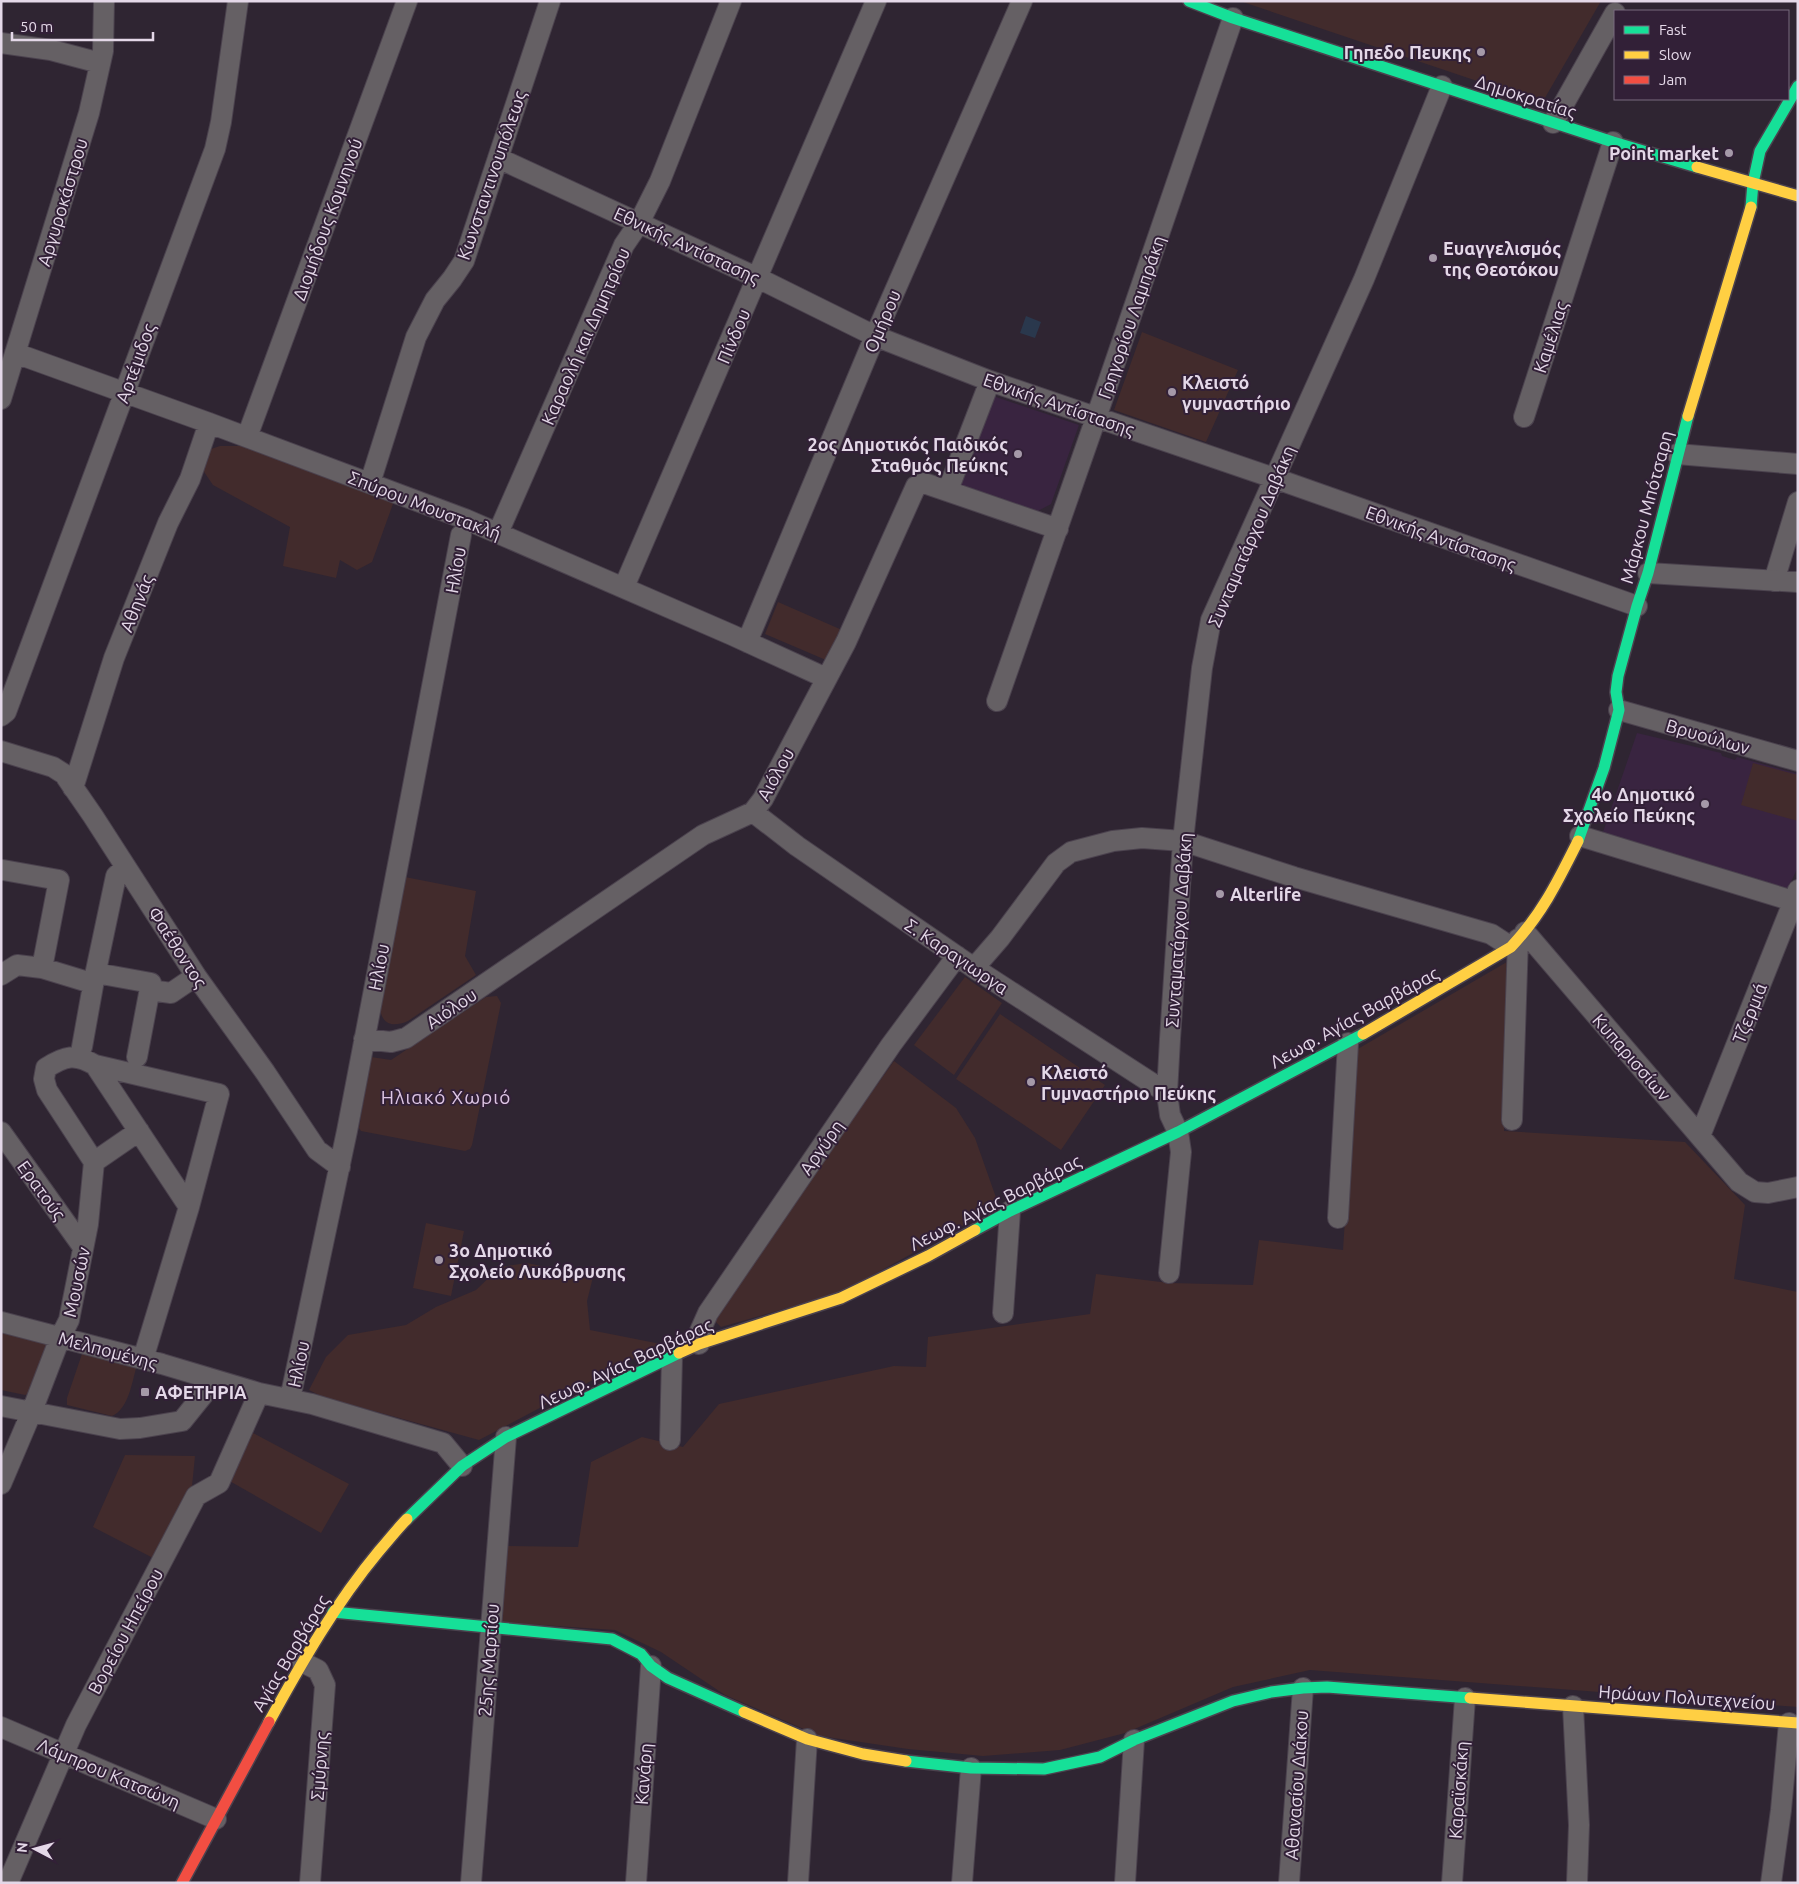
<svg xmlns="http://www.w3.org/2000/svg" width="1799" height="1884" font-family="Ubuntu,sans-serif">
<rect width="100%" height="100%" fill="#2f2532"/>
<path fill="#392440" d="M990 395 1079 425 1051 504 1036 512 955 483Z
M1637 733 1721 753 1722 756 1735 760 1737 757 1798 774V867L1787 890 1602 835Z"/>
<path fill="#422b2c" d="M1240 1H1601L1542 103Z
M1142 332 1238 370 1206 442 1114 410Z
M220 446H241L394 501 372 562 357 570 340 560 336 578 283 566 290 527 213 485 198 463 202 452Z
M778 602 842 630 826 660 765 634Z
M1753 763 1798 775V821L1741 805Z
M405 877 476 891 465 956 476 975 408 1021C394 1027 382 1026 380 1008Z
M1512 959 1504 1131 1685 1142 1745 1205 1734 1279 1798 1292V1707L1310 1670 1233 1687 1125 1733 1060 1750 983 1756 908 1749 820 1736 725 1695 661 1652 615 1630 496 1622 504 1546 578 1547 591 1462 642 1437 683 1447 719 1404 894 1366 926 1367 928 1337 1090 1314 1096 1274 1169 1283 1253 1285 1259 1240 1343 1250 1356 1050Z
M965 977 1002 1003 954 1075 914 1045Z
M497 996 501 1003 472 1145 470 1149 465 1151 361 1131 359 1128 371 1057 391 1060 486 997Z
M1000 1014 1105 1085 1061 1150 956 1079Z
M894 1061 956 1108 975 1138 999 1206 840 1293 721 1327 716 1322V1311Z
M426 1223 464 1231 451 1296 413 1288Z
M527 1263 593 1277 587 1301 590 1330 661 1344 479 1440 323 1397 309 1390 326 1357 348 1335 406 1325 436 1307 476 1290 500 1267Z
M1 1330 51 1343 30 1393 25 1395 1 1390Z
M84 1348 137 1365C132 1381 129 1409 112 1416L67 1405V1398Z
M253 1433 349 1484 321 1533 226 1479 237 1460 240 1461Z
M125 1455 195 1456 192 1486 155 1559 93 1527Z"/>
<path fill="#2a384d" d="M1026 316 1041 322 1035 338 1020 333Z"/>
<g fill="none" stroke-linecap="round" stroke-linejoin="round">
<defs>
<path id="street" d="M1 43 51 50 100 63
M1553 123 1615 13
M498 158 758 278 875 336 990 381 1274 478 1637 606
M15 353 209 423 465 519 732 635 826 678
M1 399 89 113 103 51 104 1
M1524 417 1613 142
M247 437 407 1
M1677 454 1798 464
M370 483 416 337 435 300 452 279 464 261 550 1
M948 490 990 381
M498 533 624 245 639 223 660 181 731 1
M1648 573 1798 582
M1774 581 1798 502
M624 587 876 1
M747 642 875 336 1022 1
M997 701 1096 418 1233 18
M1619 710 1798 761
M1 716 6 712 215 149 221 122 238 1
M1 751 53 767 64 774 93 816 196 976 265 1072 317 1150 340 1167
M73 788 114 658 168 523 190 479 209 423
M753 812 797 846 974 968 1167 1093
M1580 836 1793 901
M3 870 59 880 42 968
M1525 932 1739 1182 1755 1192 1768 1193 1798 1187
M974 968 1000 938 1056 863 1071 852 1113 841 1142 838 1183 841 1294 877 1491 934 1511 947
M96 973 151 983 137 1057
M1 975 17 965 42 968 88 982 94 980 116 876 126 867
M150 990 171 993 196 976
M364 1039 391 1042 406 1038 703 835 753 812 763 799 846 642 916 486 924 483 1058 529
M82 1047 94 980
M95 1065 219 1094 189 1207
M1512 1120 1518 939
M1 1132 83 1247
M1700 1136 1798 890
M94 1162 139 1131
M1338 1218 1348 1043
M1169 1273 1181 1152 1178 1132 1170 1115 1167 1093 1170 1039 1183 841 1202 668 1211 620 1364 279 1442 86
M1003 1313 1010 1211
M1 1322 162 1364 259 1393 312 1404 443 1443 462 1466
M699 1344 700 1331 708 1313 891 1045 957 956
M290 1399 347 1131 461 535
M1 1406 120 1429 140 1428 182 1421 215 1380
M670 1440 672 1357
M1 1484 32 1411 60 1338 69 1320 88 1224 94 1162 47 1090 44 1079 46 1068C65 1056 75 1053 95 1065L189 1207 143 1359
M302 1662 318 1670 325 1685 310 1883
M1573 1706 1579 1825 1577 1883
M1 1727 216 1819
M8 1883 76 1725 196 1496 219 1483 259 1393
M471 1883 506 1437
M636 1883 651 1666
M798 1883 807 1739
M962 1883 971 1768
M1125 1883 1134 1740
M1289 1883 1303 1688
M1452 1883 1465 1698
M1771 1883 1781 1810 1789 1723"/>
<path id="fast" d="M1189 1 1233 18 1613 142 1697 167
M1751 207 1753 183 1760 151 1798 86
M1578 841 1604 768 1619 710 1616 692 1618 676 1637 606 1648 573 1688 416
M975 1230 1010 1211 1178 1132 1363 1034
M407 1519 462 1466 506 1437 679 1353
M333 1612 612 1639 641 1654 651 1666 668 1678 744 1712
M906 1761 971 1768 1044 1769 1100 1757 1134 1740 1233 1701 1271 1692 1303 1688 1327 1687 1470 1698"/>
<path id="slow" d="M1697 167 1798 196
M1688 416 1751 207
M1363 1034 1511 947C1542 914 1558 881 1578 841
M679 1353 699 1344 841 1298 928 1256 975 1230
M1470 1698 1798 1723
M744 1712 807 1739 863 1754 906 1761
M269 1722C302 1662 335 1604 379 1551 388 1541 397 1529 407 1519"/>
<path id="jam" d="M182 1883 269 1722"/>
</defs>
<use href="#street" stroke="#4b424e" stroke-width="22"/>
<use href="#fast" stroke="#4b424e" stroke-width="14"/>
<use href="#slow" stroke="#4b424e" stroke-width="14"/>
<use href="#jam" stroke="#4b424e" stroke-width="14"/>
<use href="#street" stroke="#656064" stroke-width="20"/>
<use href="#fast" stroke="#16e098" stroke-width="11"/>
<use href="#slow" stroke="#ffcf43" stroke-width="11"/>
<use href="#jam" stroke="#f24e42" stroke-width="11"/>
</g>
<g fill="#a599a8" stroke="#322037" stroke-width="2">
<circle cx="1481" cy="52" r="5"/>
<circle cx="1729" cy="153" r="5"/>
<circle cx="1433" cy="258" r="5"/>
<circle cx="1172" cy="392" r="5"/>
<circle cx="1018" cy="454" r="5"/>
<circle cx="1705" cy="804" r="5"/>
<circle cx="1220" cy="894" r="5"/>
<circle cx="1031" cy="1082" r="5"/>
<circle cx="439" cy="1260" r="5"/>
<rect x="140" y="1387" width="10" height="10" rx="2.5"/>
</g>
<g text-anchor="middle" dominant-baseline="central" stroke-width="4" stroke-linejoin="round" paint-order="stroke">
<g font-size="18" font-weight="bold" fill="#e4d8e8" stroke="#322037" text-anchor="start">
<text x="1471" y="52" text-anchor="end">Γηπεδο Πευκης</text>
<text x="1719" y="153" text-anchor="end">Point market</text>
<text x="1443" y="248">Ευαγγελισμός<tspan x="1443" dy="21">της Θεοτόκου</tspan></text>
<text x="1182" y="382">Κλειστό<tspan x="1182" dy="21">γυμναστήριο</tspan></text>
<text x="1008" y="444" text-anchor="end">2ος Δημοτικός Παιδικός<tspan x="1008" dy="21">Σταθμός Πεύκης</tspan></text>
<text x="1695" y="794" text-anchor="end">4o Δημοτικό<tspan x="1695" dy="21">Σχολείο Πεύκης</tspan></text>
<text x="1230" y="894">Alterlife</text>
<text x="1041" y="1072">Κλειστό<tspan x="1041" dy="21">Γυμναστήριο Πεύκης</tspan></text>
<text x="449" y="1250">3ο Δημοτικό<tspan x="449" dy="21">Σχολείο Λυκόβρυσης</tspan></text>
<text x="155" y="1392">ΑΦΕΤΗΡΙΑ</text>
</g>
<g font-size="18" fill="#e4d8e8" stroke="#322037">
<text transform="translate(1526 96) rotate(18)">Δημοκρατίας</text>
<text transform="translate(491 175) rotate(-71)">Κωνσταντινουπόλεως</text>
<text transform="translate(62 202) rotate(-73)">Αργυροκάστρου</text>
<text transform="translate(327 219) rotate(-70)">Διομήδους Κομνηνού</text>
<text transform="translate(687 245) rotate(25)">Εθνικής Αντίστασης</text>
<text transform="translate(1131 317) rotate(-71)">Γρηγορίου Λαμπράκη</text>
<text transform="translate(882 321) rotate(-67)">Ομήρου</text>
<text transform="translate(585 336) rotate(-66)">Καραολή και Δημητρίου</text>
<text transform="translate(733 336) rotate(-67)">Πίνδου</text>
<text transform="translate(1550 337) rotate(-72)">Καμέλιας</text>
<text transform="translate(135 363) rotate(-70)">Αρτέμιδος</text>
<text transform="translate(1059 404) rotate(19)">Εθνικής Αντίστασης</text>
<text transform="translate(425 505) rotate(21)">Σπύρου Μουστακλή</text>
<text transform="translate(1646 507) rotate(-75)">Μάρκου Μπότσαρη</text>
<text transform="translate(1251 536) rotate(-67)">Συνταματάρχου Δαβάκη</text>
<text transform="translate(1441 538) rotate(20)">Εθνικής Αντίστασης</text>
<text transform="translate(455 570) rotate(-80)">Ηλίου</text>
<text transform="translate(136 603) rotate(-68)">Αθηνάς</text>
<text transform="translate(1708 736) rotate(16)">Βρυούλων</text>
<text transform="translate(775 774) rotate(-61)">Αιόλου</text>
<text transform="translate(1178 930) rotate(-86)">Συνταματάρχου Δαβάκη</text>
<text transform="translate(178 947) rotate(57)">Φαέθοντος</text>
<text transform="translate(957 956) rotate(34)">Σ. Καραγιωργα</text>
<text transform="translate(378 967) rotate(-79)">Ηλίου</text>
<text transform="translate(451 1008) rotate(-34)">Αιόλου</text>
<text transform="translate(1749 1013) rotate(-68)">Τζερμιά</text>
<text transform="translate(1354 1017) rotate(-29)">Λεωφ. Αγίας Βαρβάρας</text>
<text transform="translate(1632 1057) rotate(49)">Κυπαρισσίων</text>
<text transform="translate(821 1147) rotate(-55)">Αργύρη</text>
<text transform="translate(42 1190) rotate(54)">Ερατούς</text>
<text transform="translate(995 1202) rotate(-27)">Λεωφ. Αγίας Βαρβάρας</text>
<text transform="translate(76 1282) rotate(-78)">Μουσών</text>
<text transform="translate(108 1350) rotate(15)">Μελπομένης</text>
<text transform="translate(625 1363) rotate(-25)">Λεωφ. Αγίας Βαρβάρας</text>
<text transform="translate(298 1364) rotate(-78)">Ηλίου</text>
<text transform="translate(125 1631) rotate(-62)">Βορείου Ηπείρου</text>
<text transform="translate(290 1653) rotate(-59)">Αγίας Βαρβάρας</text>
<text transform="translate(488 1660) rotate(-86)">25ης Μαρτίου</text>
<text transform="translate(1687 1697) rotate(4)">Ηρώων Πολυτεχνείου</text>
<text transform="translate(319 1766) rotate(-86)">Σμύρνης</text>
<text transform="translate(109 1773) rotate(23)">Λάμπρου Κατσώνη</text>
<text transform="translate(643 1774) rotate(-86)">Κανάρη</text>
<text transform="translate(1296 1785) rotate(-86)">Αθανασίου Διάκου</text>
<text transform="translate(1458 1790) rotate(-86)">Καραϊσκάκη</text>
</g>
<g font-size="19" letter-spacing="1" fill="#ddc5e4" stroke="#322037">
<text x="446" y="1097">Ηλιακό Χωριό</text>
</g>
</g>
<rect width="1799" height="1884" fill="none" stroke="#e4d8e8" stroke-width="5"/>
<rect x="1614" y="10" width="175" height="90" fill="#322037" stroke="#796a7e"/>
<rect x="1624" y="26" width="25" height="8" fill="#16e098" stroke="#796a7e"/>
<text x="1659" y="35" font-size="15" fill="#e4d8e8">Fast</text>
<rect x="1624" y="51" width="25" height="8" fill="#ffcf43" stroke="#796a7e"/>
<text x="1659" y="60" font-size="15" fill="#e4d8e8">Slow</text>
<rect x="1624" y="76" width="25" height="8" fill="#f24e42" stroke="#796a7e"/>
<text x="1659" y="85" font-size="15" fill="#e4d8e8">Jam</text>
<g transform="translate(35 1849) rotate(276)" stroke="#322037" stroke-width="4" paint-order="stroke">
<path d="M0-4L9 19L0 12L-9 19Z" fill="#e4d8e8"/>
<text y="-8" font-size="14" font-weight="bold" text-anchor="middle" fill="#e4d8e8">N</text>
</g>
<path d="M12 32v8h141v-8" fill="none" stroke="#e4d8e8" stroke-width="2.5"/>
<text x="20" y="32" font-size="15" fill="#e4d8e8" stroke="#322037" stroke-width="4" paint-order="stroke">50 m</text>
</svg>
